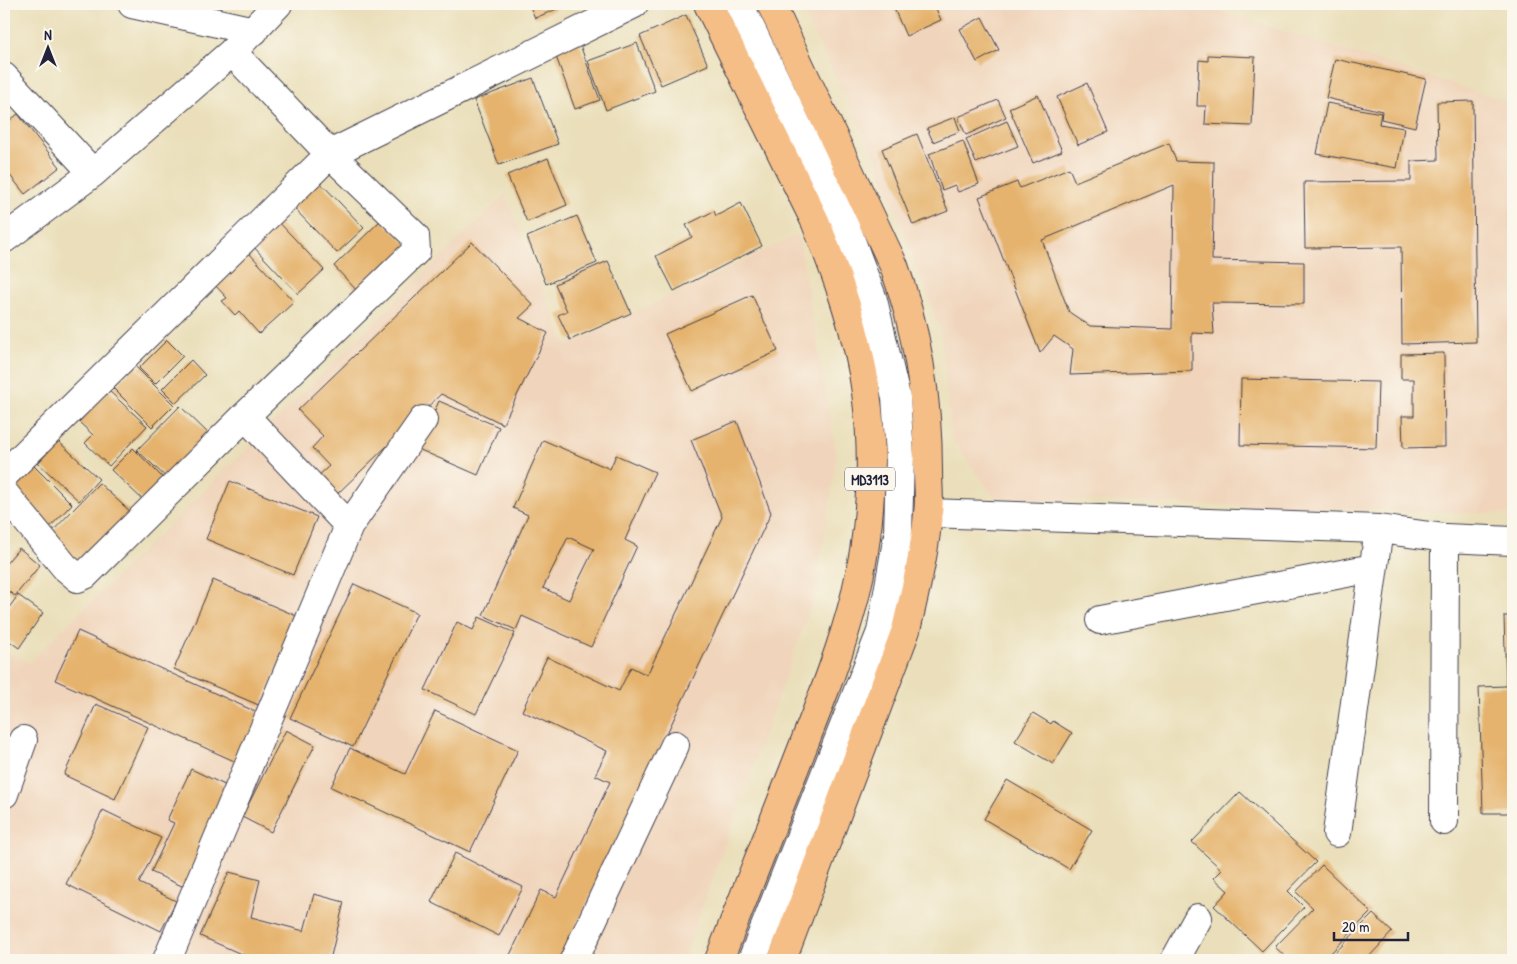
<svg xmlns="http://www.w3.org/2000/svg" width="1517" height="964" font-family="'Patrick Hand',sans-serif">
<rect width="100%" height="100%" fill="#fbf7ec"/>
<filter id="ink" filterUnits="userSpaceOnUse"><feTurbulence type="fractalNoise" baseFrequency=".02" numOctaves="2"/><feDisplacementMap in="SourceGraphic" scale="10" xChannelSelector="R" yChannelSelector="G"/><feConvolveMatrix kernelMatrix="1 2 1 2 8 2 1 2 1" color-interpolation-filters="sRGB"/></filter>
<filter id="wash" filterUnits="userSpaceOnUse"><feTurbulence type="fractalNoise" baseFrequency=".0096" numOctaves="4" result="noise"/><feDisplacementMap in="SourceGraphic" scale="20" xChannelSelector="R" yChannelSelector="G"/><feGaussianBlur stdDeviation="1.12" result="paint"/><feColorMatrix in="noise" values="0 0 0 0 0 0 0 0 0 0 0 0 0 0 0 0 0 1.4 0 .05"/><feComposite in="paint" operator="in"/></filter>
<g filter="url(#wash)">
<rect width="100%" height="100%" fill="#eadfba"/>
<path fill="#f0d5bc" d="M799 4H1197L1513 103V514L995 498 952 440 940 329 876 157Z
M505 194 566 346 798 234 837 457 815 595 683 960H4V650L29 663Z"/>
<g id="blocks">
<path fill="#e5b36d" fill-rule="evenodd" d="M529 4H569L535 18Z
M892 4H934L941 20 906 36Z
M686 15 708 65 661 85 640 36Z
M982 17 999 50 977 62 960 29Z
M579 42 600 100 575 109 554 51Z
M637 43 655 91 606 110 588 61Z
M1208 55 1255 57 1252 126 1205 124 1206 106H1197L1199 60 1208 61Z
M1335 59 1426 79 1415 127 1381 119 1382 111 1326 98Z
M533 78 558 144 499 165 474 100Z
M1087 83 1108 132 1078 145 1057 97Z
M1038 95 1062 151 1033 163 1009 108Z
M998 100 1006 117 966 135 958 117Z
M1473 101 1476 342 1402 344 1401 247 1305 248 1304 182 1411 181V161L1438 160 1437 102Z
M1327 103 1381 113 1379 124 1404 128 1397 168 1317 154Z
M18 114 60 167 25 194 4 168V125Z
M955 117 960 131 933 142 927 128Z
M1007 121 1018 146 976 163 966 139Z
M917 134 948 211 913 225 882 149Z
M963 141 979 184 958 192 955 185 942 190 929 154Z
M1169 143 1176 161 1214 162 1212 260 1304 262V304L1212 303 1214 334 1192 333V371L1070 375 1073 349 1054 336 1040 353 979 197 1017 182 1020 188 1069 168 1075 182ZM1174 185 1172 329 1090 326 1069 312 1042 240Z
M548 158 567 205 527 222 507 175Z
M316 178 364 228 337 253 289 203Z
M741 203 762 246 674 291 656 256 692 237 686 225 714 211 716 216Z
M577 216 597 263 546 284 527 237Z
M276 219 324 270 298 294 250 243Z
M381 220 408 245 360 294 334 266Z
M472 242 533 305 519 318 548 333 503 424 441 394 334 497 315 479 329 466 312 448 323 436 298 410Z
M249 253 294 302 259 334 239 311 235 315 222 301 227 298 214 284Z
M608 261 631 313 570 340 558 315 567 311 555 284Z
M752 295 778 351 692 391 665 334Z
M167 340 183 356 155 384 139 368Z
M1444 353 1445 447 1403 448 1402 416H1414V379H1401V354Z
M191 360 205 375 176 403 162 389Z
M135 366 174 405 152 427 113 388Z
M1241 379 1378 382 1376 448 1240 445Z
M108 390 147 426 109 466 85 443 93 435 79 422Z
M439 401 499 427 478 475 418 449Z
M180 406 212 437 170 481 137 450Z
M737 421 771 513 560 960H521L510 955 541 890 556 897 610 782 595 775 607 751 522 711 547 657 619 691 631 667 647 675 722 517 691 440Z
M543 440 610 469 616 455 655 472 625 540 637 546 591 647 522 616 516 630 483 615 528 515 513 508ZM568 537 594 549 569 600 543 588Z
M58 441 99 479 79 501 38 463Z
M133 448 164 479 143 500 111 470Z
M30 462 72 504 46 531 6 488Z
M230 481 317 517 293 575 206 539Z
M99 483 136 517 81 571 48 536Z
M19 548 40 565 15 596 4 588V566Z
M213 580 299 617 261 706 174 669Z
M354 584 417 613 353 747 290 718Z
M18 595 43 613 19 648 4 637V615Z
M1504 616H1513V813H1483L1479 687 1506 686Z
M479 617 515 633 476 714 425 690 457 622 473 630Z
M78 631 265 716 243 765 55 680Z
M96 704 148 727 115 799 64 775Z
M435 711 518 750 470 852 331 787 350 748 405 774Z
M1033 713 1051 724 1053 721 1072 733 1053 764 1015 741Z
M286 730 315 745 271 832 242 817Z
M191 769 231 788 184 887 151 872 174 823 167 820Z
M1007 780 1092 830 1069 869 984 819Z
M1240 792 1316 862 1288 891 1304 907 1262 951 1214 906 1228 891 1214 878 1222 870 1192 842Z
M103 810 161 838 139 883 176 901 161 931 66 884Z
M455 853 523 887 499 936 431 902Z
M1322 865 1371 912 1324 960H1289L1275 947 1313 908 1296 892Z
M229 872 260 880 251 917 304 931 314 894 344 902 330 960H255L200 936Z
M1373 914 1392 932 1366 960H1328Z"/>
</g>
</g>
<g filter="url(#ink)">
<use href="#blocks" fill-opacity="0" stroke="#403e4e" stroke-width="1"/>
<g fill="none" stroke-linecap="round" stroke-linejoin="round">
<defs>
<path id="minor" d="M132 4 254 31
M739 4 844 222 873 300 896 397 900 455 898 535 881 632 752 960
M4 77 93 173
M4 239 93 173 232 52 278 4
M245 416 349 526
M4 475 330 154 634 4
M4 493 65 567 78 578 85 575 245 416 416 251 415 236 330 154 232 52
M929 513 1379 529 1445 538 1513 541
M1100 620 1373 568
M4 794 23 740
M1444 821 1445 538
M1337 833 1379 529
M167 960 349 526 423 420
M574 960 675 745
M1175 960 1198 918"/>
<path id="major" d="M708 4 815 221C837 276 858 332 866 392 875 460 871 530 855 596 840 656 815 715 793 772 768 835 744 898 719 960
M771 4 894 266C918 332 928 401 928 471 928 485 930 500 928 513 925 553 915 591 906 630L782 960"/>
</defs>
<use href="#minor" stroke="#403e4e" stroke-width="30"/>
<use href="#major" stroke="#403e4e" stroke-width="30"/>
<use href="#minor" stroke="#fff" stroke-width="28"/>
<use href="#major" stroke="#f6be87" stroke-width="28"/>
</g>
</g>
<g text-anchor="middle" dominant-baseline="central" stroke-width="4" stroke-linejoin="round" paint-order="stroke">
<rect fill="#fbf7ec" stroke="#636270" stroke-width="1" x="845" y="467.5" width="50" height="23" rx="4"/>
<g font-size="14" font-weight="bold" fill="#22223b">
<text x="870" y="479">MD3113</text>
</g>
</g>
<rect width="1517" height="964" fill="none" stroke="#fbf7ec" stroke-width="20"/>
<g transform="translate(48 48)" stroke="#fbf7ec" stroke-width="4" paint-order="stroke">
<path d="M0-4L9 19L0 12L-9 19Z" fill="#22223b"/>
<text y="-8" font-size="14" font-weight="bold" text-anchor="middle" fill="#22223b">N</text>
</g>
<path d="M1334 932v8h74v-8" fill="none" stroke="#22223b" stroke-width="2.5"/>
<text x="1342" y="932" font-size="15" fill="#22223b" stroke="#fbf7ec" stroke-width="4" paint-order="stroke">20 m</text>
</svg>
